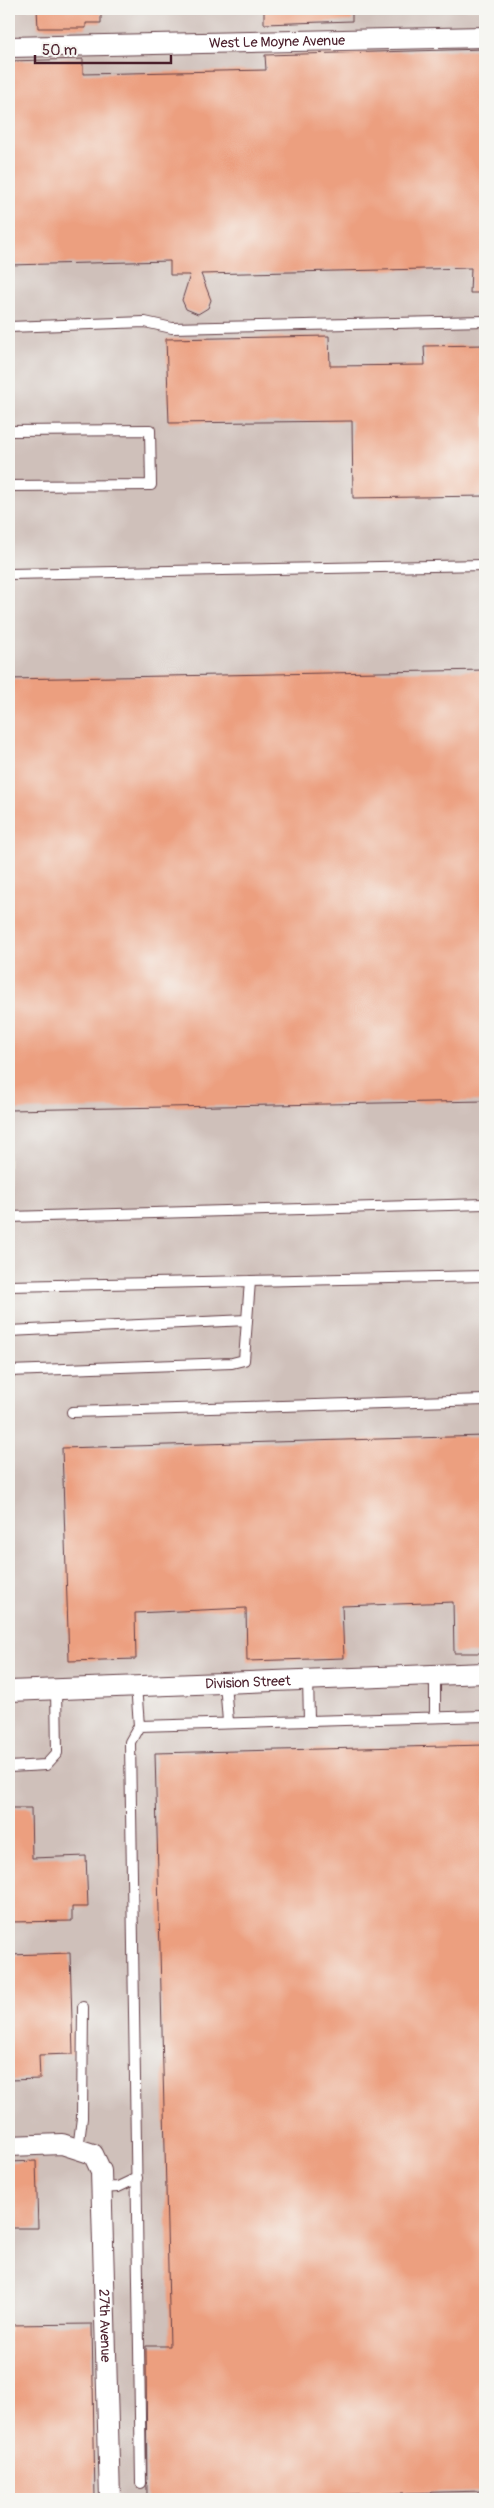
<svg xmlns="http://www.w3.org/2000/svg" width="494" height="2508" font-family="Pangolin,sans-serif">
<rect width="100%" height="100%" fill="#f6f6f2"/>
<filter id="ink" filterUnits="userSpaceOnUse"><feTurbulence type="fractalNoise" baseFrequency=".02" numOctaves="2"/><feDisplacementMap in="SourceGraphic" scale="10" xChannelSelector="R" yChannelSelector="G"/><feConvolveMatrix kernelMatrix="1 2 1 2 8 2 1 2 1" color-interpolation-filters="sRGB"/></filter>
<filter id="wash" filterUnits="userSpaceOnUse"><feTurbulence type="fractalNoise" baseFrequency=".0096" numOctaves="4" result="noise"/><feDisplacementMap in="SourceGraphic" scale="20" xChannelSelector="R" yChannelSelector="G"/><feGaussianBlur stdDeviation="1.12" result="paint"/><feColorMatrix in="noise" values="0 0 0 0 0 0 0 0 0 0 0 0 0 0 0 0 0 1.4 0 .05"/><feComposite in="paint" operator="in"/></filter>
<g filter="url(#wash)">
<rect width="100%" height="100%" fill="#f0ebd8"/>
<path fill="#cfc0ba" d="M9 9H485V2499H9Z"/>
<g id="blocks">
<path fill="#ec9f7f" d="M37 9H101V23H86V28H38Z
M264 9H352V21L264 24Z
M485 49V293H470L471 268 201 274 211 300 208 308 198 314 186 309 182 300 190 275H170V261L9 265V61L83 59V74L266 70 265 55Z
M329 336 330 366 425 365 424 346 485 345V496L353 498 352 421 169 423 166 339Z
M485 670V1101L9 1110V679Z
M485 1436V1653H454L453 1602 342 1606 344 1658 247 1661 246 1608 135 1613 136 1659 69 1661 62 1448Z
M485 1745V2491L147 2499 146 2346H170L155 1753Z
M9 1808H31L32 1858 86 1856 88 1907H72V1921L9 1922Z
M70 1953 73 2054 39 2055 40 2079 9 2080V1955Z
M36 2161 38 2228H9V2162Z
M92 2324 95 2499H10L9 2325Z"/>
</g>
</g>
<g filter="url(#ink)">
<use href="#blocks" fill-opacity="0" stroke="#633e45" stroke-width="1"/>
<g fill="none" stroke-linecap="round" stroke-linejoin="round">
<defs>
<path id="lane" d="M9 327 145 322 172 328 485 321
M9 431 150 430 151 485 9 486
M9 574 485 565
M9 1217 485 1204
M9 1286 485 1276
M9 1331 247 1320
M9 1371 232 1363 244 1360 250 1281
M72 1412 485 1400
M435 1674V1716
M308 1680 309 1719
M225 1682 228 1722
M136 1685 139 1726
M9 1767 46 1765 57 1753 56 1689
M78 2149 82 2118 83 2007
M101 2188 118 2187 137 2178
M141 2483 130 1742 139 1726 485 1716"/>
<g id="street">
<path id="s1" d="M9 47 485 37"/>
<path id="s2" d="M9 1691 485 1673"/>
<path id="s3" d="M9 2146 62 2144 93 2154 101 2171 110 2499"/>
</g>
</defs>
<use href="#lane" stroke="#633e45" stroke-width="12"/>
<use href="#street" stroke="#633e45" stroke-width="22"/>
<use href="#lane" stroke="#fff" stroke-width="10"/>
<use href="#street" stroke="#fff" stroke-width="20"/>
</g>
</g>
<g text-anchor="middle" dominant-baseline="central" stroke-width="4" stroke-linejoin="round" paint-order="stroke">
<g font-size="14" fill="#4a1f2b" stroke="#f6f6f2">
<text stroke="none"><textPath href="#s1" startOffset="268">West Le Moyne Avenue</textPath></text>
<text stroke="none"><textPath href="#s2" startOffset="239">Division Street</textPath></text>
<text stroke="none"><textPath href="#s3" startOffset="259">27th Avenue</textPath></text>
</g>
</g>
<rect width="494" height="2508" fill="none" stroke="#f6f6f2" stroke-width="30"/>
<path d="M35 55v8h136v-8" fill="none" stroke="#4a1f2b" stroke-width="2.5"/>
<text x="42" y="55" font-size="15" fill="#4a1f2b" stroke="#f6f6f2" stroke-width="4" paint-order="stroke">50 m</text>
</svg>
